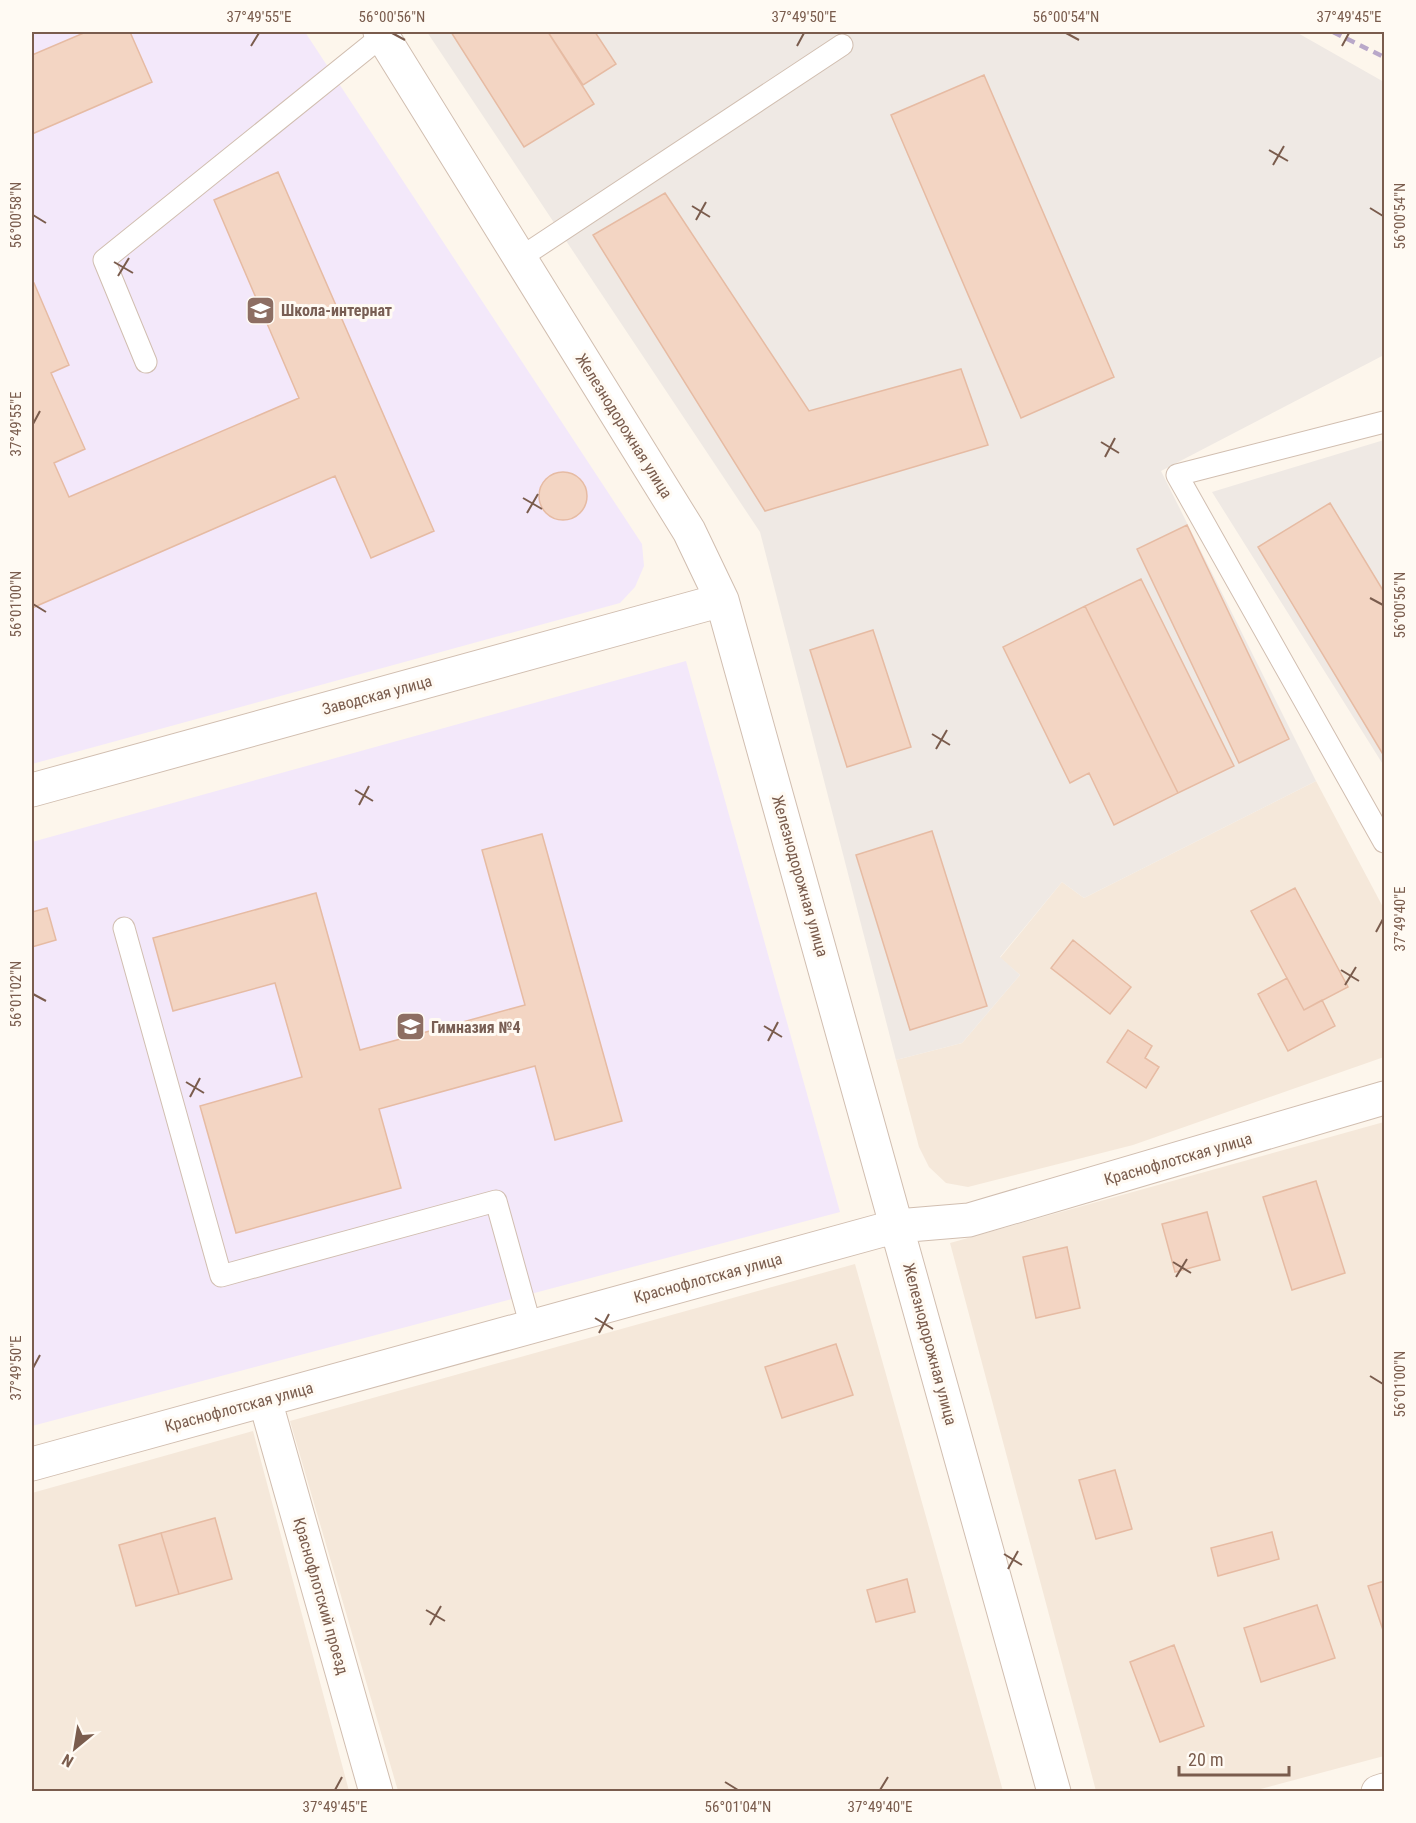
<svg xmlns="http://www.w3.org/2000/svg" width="1416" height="1823" font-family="'Roboto Condensed',sans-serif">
<rect width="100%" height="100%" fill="#fdf6ec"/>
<path fill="#f5e8da" d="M1316 781 1384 909V1057L1133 1145 968 1187 946 1183 929 1167 919 1147 896 1060 962 1043 1020 975 1000 958 1062 882 1084 898Z
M1384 1122V1756L1253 1791H1096L950 1243Z
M855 1264 1003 1791H398L290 1421Z
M253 1431 349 1791 32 1792V1493Z"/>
<path fill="#efe9e4" d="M427 32H1296L1384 82V355L1161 471 1316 781 1084 898 1062 882 1000 957 1020 975 962 1043 896 1060 760 532Z
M1384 440V766L1212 492Z"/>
<path fill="#f3e8fa" d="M32 32H305L642 544 644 566 635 587 620 603 32 764Z
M686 661 840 1212 32 1426V842Z"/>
<path fill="#f3d5c3" stroke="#e6bba3" stroke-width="1.5" d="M86 32H130L152 82 32 134V55Z
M451 32H548L594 104 524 147Z
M548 32H595L616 64 583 85Z
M984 75 1114 377 1021 418 891 115Z
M278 172 434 531 371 558 335 476 32 608V284L34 283 69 365 51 373 85 449 54 463 69 497 299 398 214 200Z
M665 193 809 411 961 369 988 445 765 511 593 235Z
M539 496a24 24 0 1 1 48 0a24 24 0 1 1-48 0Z
M1330 503 1384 592V756L1258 547Z
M1187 525 1289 739 1239 763 1137 549Z
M1141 579 1234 766 1178 793 1085 606Z
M1085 606 1178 793 1114 825 1089 773 1070 783 1003 647Z
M873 630 911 747 847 767 810 650Z
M932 831 987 1006 910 1030 856 855Z
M542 834 622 1121 555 1140 535 1066 379 1109 401 1188 236 1233 200 1106 302 1077 275 983 173 1011 153 938 316 893 360 1050 525 1005 482 850Z
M1295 888 1348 987 1304 1010 1251 911Z
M47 908 56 940 32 947V912Z
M1073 940 1131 987 1110 1014 1051 968Z
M1287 978 1304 1010 1322 1000 1335 1026 1288 1051 1258 994Z
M1128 1030 1152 1046 1145 1058 1159 1067 1146 1088 1107 1062Z
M1316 1181 1345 1273 1292 1290 1263 1197Z
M1207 1212 1220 1260 1175 1272 1162 1224Z
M1067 1247 1080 1308 1036 1318 1023 1257Z
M836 1344 853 1395 782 1418 765 1367Z
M1115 1470 1132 1529 1096 1539 1079 1480Z
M215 1518 232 1579 179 1594 161 1533Z
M1272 1532 1279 1559 1218 1576 1211 1548Z
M161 1533 179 1594 136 1606 119 1545Z
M907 1579 915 1612 876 1622 867 1590Z
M1384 1581V1633L1368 1586Z
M1317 1605 1335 1658 1261 1682 1244 1628Z
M1174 1645 1204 1726 1160 1742 1130 1662Z"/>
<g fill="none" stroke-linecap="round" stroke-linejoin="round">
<defs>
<path id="service" d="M520 258 842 45
M146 362 104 260 382 36
M1384 422 1177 475 1384 842
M124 928 221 1276 496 1201 531 1327"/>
<path id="minor" d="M380 32 689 531 722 600 1054 1792
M32 790 722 600
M265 1400 376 1792
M32 1464 897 1226 969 1220 1384 1098
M1378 1792 1384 1790"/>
</defs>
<use href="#service" stroke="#d1beb0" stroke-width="23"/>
<use href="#minor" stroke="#d1beb0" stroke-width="35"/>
<use href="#service" stroke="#fff" stroke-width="21"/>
<use href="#minor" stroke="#fff" stroke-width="33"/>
<path stroke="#b9a8c9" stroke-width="4.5" stroke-dasharray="9 6" stroke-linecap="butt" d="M1333 32 1384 57"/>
</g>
<path fill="none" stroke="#7a5c4d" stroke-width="2" d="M392 33 405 40M1066 33 1079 40M251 46 259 33M797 46 804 33M1342 46 1349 33M1269 150 1288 161M1273 165 1284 146M692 206 710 217M1370 208 1383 216M33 215 46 223M696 220 706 202M114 262 133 273M118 276 129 258M33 424 40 411M1101 442 1119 453M1105 457 1115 438M523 498 542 509M527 513 538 494M1370 598 1383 605M33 604 46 612M932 734 950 745M936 749 947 730M355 790 373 801M359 805 369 786M1376 932 1383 919M1341 970 1359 981M1345 985 1356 967M33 994 46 1001M764 1026 782 1037M768 1041 778 1022M186 1082 204 1093M190 1097 200 1078M1173 1262 1191 1273M1176 1277 1187 1259M595 1318 613 1329M599 1333 609 1314M33 1368 40 1355M1370 1376 1383 1384M1004 1554 1022 1565M1008 1569 1018 1551M426 1610 445 1621M430 1625 441 1606M725 1782 738 1790M335 1790 342 1777M880 1790 888 1777"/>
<defs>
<symbol id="school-square" viewBox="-11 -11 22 22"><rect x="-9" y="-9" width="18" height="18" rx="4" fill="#8d6e63" stroke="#fffaf3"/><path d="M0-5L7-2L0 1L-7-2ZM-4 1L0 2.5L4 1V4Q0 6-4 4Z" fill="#fff"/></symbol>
</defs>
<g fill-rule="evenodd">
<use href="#school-square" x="244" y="294" width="33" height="33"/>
<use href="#school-square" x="394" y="1010" width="33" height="33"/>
</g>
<g text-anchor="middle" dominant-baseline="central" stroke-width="6" stroke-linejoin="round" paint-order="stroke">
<g font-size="16" font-weight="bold" fill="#785e54" stroke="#fffaf3" text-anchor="start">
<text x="281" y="310">Школа-интернат</text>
<text x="431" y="1027">Гимназия №4</text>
</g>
<g font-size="16" fill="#7a5c4d" stroke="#fffaf3">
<text transform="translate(624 426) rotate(58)">Железнодорожная улица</text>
<text transform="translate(377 695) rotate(-15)">Заводская улица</text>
<text transform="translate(800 876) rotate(74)">Железнодорожная улица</text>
<text transform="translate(1178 1159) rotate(-16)">Краснофлотская улица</text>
<text transform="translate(708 1278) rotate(-15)">Краснофлотская улица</text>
<text transform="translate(930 1344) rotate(75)">Железнодорожная улица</text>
<text transform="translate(239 1407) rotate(-15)">Краснофлотская улица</text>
<text transform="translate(321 1596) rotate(74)">Краснофлотский проезд</text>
</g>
</g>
<rect width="1416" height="1823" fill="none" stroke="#fffaf3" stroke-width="66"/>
<g transform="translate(75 1748) rotate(210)" stroke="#fffaf3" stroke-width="4.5" paint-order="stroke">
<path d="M0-4.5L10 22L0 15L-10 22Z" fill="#7a5c4d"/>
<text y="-9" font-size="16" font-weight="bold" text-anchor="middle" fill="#7a5c4d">N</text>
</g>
<path d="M1179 1766v9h110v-9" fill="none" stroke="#7a5c4d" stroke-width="3"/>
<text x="1188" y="1766" font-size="18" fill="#7a5c4d" stroke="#fffaf3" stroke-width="4.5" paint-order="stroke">20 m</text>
<rect x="33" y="33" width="1350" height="1757" fill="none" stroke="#7a5c4d" stroke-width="2"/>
<g font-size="15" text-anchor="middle" fill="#7a5c4d">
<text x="259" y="22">37°49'55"E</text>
<text x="392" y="22">56°00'56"N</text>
<text x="804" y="22">37°49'50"E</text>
<text x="1066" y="22">56°00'54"N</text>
<text x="1349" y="22">37°49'45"E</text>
<text transform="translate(16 215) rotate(-90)" y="5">56°00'58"N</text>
<text transform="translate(1400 216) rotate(-90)" y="5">56°00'54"N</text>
<text transform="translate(16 424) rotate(-90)" y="5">37°49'55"E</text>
<text transform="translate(16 604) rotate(-90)" y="5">56°01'00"N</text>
<text transform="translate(1400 605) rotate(-90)" y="5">56°00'56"N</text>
<text transform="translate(1400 919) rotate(-90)" y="5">37°49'40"E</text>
<text transform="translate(16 994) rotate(-90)" y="5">56°01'02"N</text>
<text transform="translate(16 1368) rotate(-90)" y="5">37°49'50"E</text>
<text transform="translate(1400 1384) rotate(-90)" y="5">56°01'00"N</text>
<text x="335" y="1812">37°49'45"E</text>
<text x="738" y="1812">56°01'04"N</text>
<text x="880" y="1812">37°49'40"E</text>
</g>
</svg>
